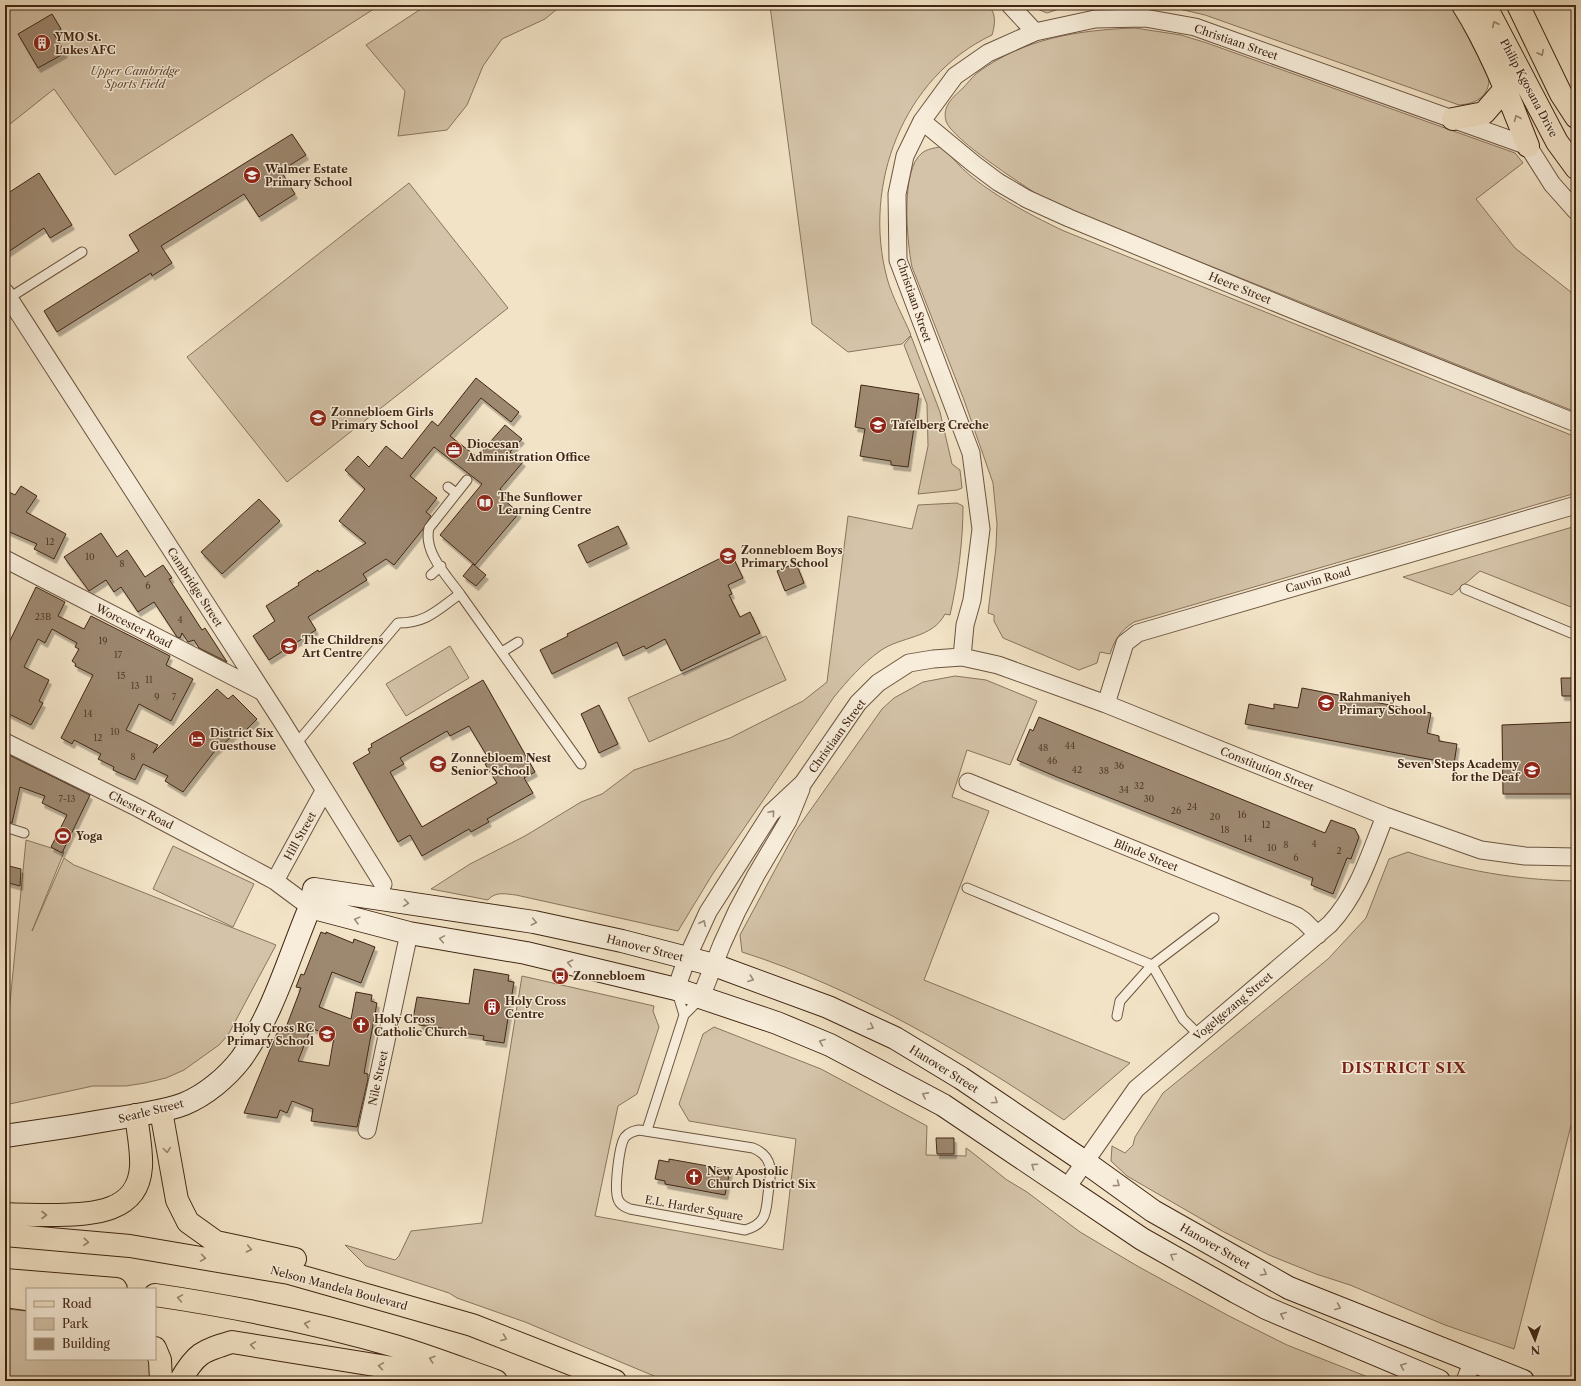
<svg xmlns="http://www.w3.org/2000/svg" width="1581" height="1386" font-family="'Libre Caslon Text',serif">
<defs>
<filter id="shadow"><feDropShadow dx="2.5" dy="4.5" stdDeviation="0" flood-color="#0004"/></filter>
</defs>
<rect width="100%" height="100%" fill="#f2e3c6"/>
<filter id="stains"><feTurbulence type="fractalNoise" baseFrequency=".005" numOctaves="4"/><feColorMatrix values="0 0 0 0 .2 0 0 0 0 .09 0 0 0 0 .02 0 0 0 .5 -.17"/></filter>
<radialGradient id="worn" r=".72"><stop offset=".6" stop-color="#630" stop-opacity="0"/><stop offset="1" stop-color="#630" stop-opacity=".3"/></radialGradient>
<path fill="#d4c3a8" stroke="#8a745e" d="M5 5H380L115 175 54 89 5 128Z
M427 5H562L545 19 502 39 483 66 467 105 447 130 398 136 405 91 366 45Z
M767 5H987C997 12 995 25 992 35 903 77 862 185 887 278 892 297 903 316 911 335L902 344 848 352 812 324 770 6Z
M1028 5H1086L1065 7 1047 13Z
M1162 5H1452L1489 79C1489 97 1475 104 1459 105L1205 15Z
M1135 28 1181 35 1207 43 1515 153 1523 163 1476 199 1515 248 1576 296V412L1050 202C1031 191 951 139 946 121 942 106 953 97 963 88 968 83 972 77 977 73 1024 38 1079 30 1135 28Z
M940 147 947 150C967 183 1030 215 1064 231L1576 437V493L1134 622C1120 631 1115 639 1110 654L1100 652 1097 663 1079 670 1003 638 994 621V615L988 613 996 547 997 524 993 483 964 400 912 267C907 242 900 170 922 153 927 149 934 148 940 147Z
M409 183 508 308 287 482 187 357Z
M911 336 940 412 952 464 960 470 962 488 957 490 918 494 928 446 927 404 904 345Z
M957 503 963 506C963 542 958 579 950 615L945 614C932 639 901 636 880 651 862 664 848 680 834 697L712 875 678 931 516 895C506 894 495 891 488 900L431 889 470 864 525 836 581 802 602 794 634 770 730 738 803 701 827 682 848 516 912 529 918 505Z
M1576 526V609L1480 571 1452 595 1403 577Z
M766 636 786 680 649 742 628 698Z
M450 646 469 678 406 716 386 684Z
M955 676 986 680 1037 701 1010 765 967 750 952 797 989 811 924 980 1130 1063 1064 1120C964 1053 858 989 742 952L740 935 797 829 882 709 894 698 923 682Z
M26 840 64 852 32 931 64 858 74 865 276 945 228 1035 219 1045 184 1070 166 1078 145 1083 126 1086H93L5 1105V1034L7 1033Z
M173 846 254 884 233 927 153 889Z
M1408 852C1462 871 1518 880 1576 881V1106L1514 1349 1445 1325 1350 1285 1316 1274 1269 1255 1224 1232 1127 1176 1111 1161 1112 1146 1125 1153 1133 1145 1135 1137 1163 1093 1328 959 1366 918 1389 859Z
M522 976 654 1006 653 1011 659 1027 637 1094 618 1106 595 1216 783 1250 796 1139 689 1121 679 1104 703 1034 714 1027 821 1069 927 1126 926 1155 966 1156V1148L969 1150 1007 1180 1027 1192 1080 1232 1139 1267 1229 1316 1287 1345 1378 1381H666L525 1322 457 1298 449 1293 366 1266 345 1245 395 1260 399 1256 411 1231 482 1223Z
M5 1309 27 1311V1359H150L151 1381H5Z"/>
<path fill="#9d8870" stroke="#402613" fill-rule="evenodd" filter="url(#shadow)" d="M52 14 61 29 54 34 65 53 38 68 18 34Z
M292 134 306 155 281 171 295 194 259 217 244 194 161 246 172 263 152 276 151 273 57 332 44 311 139 251 129 235Z
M39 173 72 225 50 238 44 228 5 254V195Z
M476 378 519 412 511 422 481 398 450 436 477 457 505 425 522 439 510 452 523 462 500 489 505 493 501 497 519 513 475 565 440 535 482 484 434 447 410 476 437 498 426 512 431 516 423 529 394 565 386 559 363 574 367 580 308 617 316 630 269 660 253 636 275 621 266 606 299 585 298 583 318 570 319 572 366 543 339 521 365 489 345 470 358 456 369 467 386 446 402 459 432 421 438 426Z
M861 385 919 394 908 467 891 465V461L860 456 865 429 855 427Z
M21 486 37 496 26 512 66 534 54 559 34 549 37 544 5 530V490L15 495Z
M259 499 280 521 222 574 201 552Z
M618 526 627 544 587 563 578 545Z
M101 533 117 557 127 550 145 577 163 565 172 578 169 579 202 630 205 628 227 662 199 648 194 640 188 642 182 633 180 638 177 637 154 602 138 612 121 587 114 592 106 580 89 591 64 557Z
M731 553 743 578 728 585 732 594 729 595 740 617 750 612 760 633 681 671 665 639 646 649 644 646 623 656 617 642 552 674 540 650 568 636 567 634Z
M796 563 804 583 785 591 777 571Z
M473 564 486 575 476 586 463 576Z
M36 587 65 602 58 616 84 629 91 616 170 656 166 665 193 679 171 721 139 704 126 730 158 745 153 753 217 689 228 699 233 695 257 719 241 735 237 732 214 752 183 792 165 781 168 776 143 764 135 780 113 770 114 767 98 759 101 754 74 740 72 744 61 738 93 675 75 666 76 664 72 661 79 649 75 647 77 643 52 629 45 643 38 639 24 667 49 680 39 701 43 703 31 725 5 712V651Z
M1561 678H1576V696H1562Z
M483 680 535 772 524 778 533 793 487 819 489 822 471 832 469 829 422 856 410 835 398 842 353 763 370 753 368 749 372 747 371 744ZM469 726 490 761 485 764 497 783 422 827 390 772 404 764 400 758 447 731 450 736Z
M1302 688 1431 713 1427 733 1439 736V741L1457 744 1454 764 1245 724 1249 704 1274 709V704L1298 708Z
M599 705 618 744 599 753 581 714Z
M1039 717 1325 833 1331 820 1355 829 1359 837 1351 859 1347 858 1333 894 1311 885 1313 878 1057 777 1017 760 1030 729 1033 731Z
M1576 722V794H1503L1502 725Z
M5 753 90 795 62 853 51 847 67 815 42 803 45 796 20 787 12 823 5 821Z
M5 865 21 869 20 886 5 882Z
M321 932 326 934V932L353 943 354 939 375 947 361 983 332 972 319 1007 351 1019 356 992 372 995 371 1001 377 1003 364 1073 368 1074V1079L357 1127 311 1121 313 1109 292 1101 287 1113 280 1110 277 1118 244 1113 279 1028 285 1030 301 988 296 987 301 974 304 975ZM311 1028 334 1037 329 1066 298 1061Z
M474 969 509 975 508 981 514 982 504 1043 483 1040 484 1036 462 1033V1031L419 1025 420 1020 413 1019 417 997 469 1004Z
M936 1138H954V1154H937Z
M669 1159 730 1170 725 1195 665 1184V1181L655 1179 659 1160 669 1162Z"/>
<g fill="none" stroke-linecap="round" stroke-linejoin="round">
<defs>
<path id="lane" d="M9 298 82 252
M448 487 456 493
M431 575 441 566
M1465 589 1576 635
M460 594C447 576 423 552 429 528L467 480
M502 652 518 642
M296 744 398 623C427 623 437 610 460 594L581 764
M5 827 24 833
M967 888 1152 965 1183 1019 1199 1035
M677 992 684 1015
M1117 1016 1120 1001 1152 965 1214 918
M639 1130 753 1148C775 1157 771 1174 768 1194 767 1202 767 1211 763 1218 759 1225 752 1228 745 1230L630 1209C625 1207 620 1205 618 1199 614 1190 619 1145 625 1137 629 1132 634 1131 639 1130Z
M647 1130 684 1015 701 998"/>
<path id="street" d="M1010 5 1035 32
M922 121 974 164 998 182 1027 199 1069 218 1308 316 1576 423
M5 292 281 720 383 884
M5 559 261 691
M962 657 965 625 972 600 981 529 971 453 898 260 897 194 905 156 922 121 955 76 988 53 1035 32 1095 19 1145 18 1195 27 1528 146 1552 184 1576 211
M1106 704 1125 643 1138 633 1576 505
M5 742 138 808 264 875 275 881 310 907
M968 782 1297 916 1304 921 1318 935
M275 881 324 791
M676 989 687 958 708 912 771 813 803 783 858 703 878 683 909 663 933 659 962 657 998 665 1106 704 1385 816 1481 850 1525 856 1576 857
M701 997 722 944 737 911 756 875 788 821 801 789
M367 1130 409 933
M1066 1189 1136 1089 1330 924C1358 894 1370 854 1385 816
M1465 1381 1473 1360"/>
<path id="secondary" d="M310 907 409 933 526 953 676 989 777 1023 830 1045 943 1105 1142 1239 1236 1292 1266 1308 1439 1381
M5 1136C49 1130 93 1123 137 1115 153 1112 169 1110 184 1104 206 1095 227 1077 241 1059 273 1014 289 957 310 907L314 889 534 922 622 941 714 965 828 1007 895 1038 961 1078 1085 1162 1153 1211 1289 1288 1523 1381"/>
<path id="primary" d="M1463 5C1491 49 1509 98 1528 146
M1485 5 1557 142 1576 168
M1518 5 1561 94 1576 117
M1453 119 1484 113 1505 89"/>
<path id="highway" d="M161 1111 177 1200 188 1222 216 1242 295 1259
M5 1214C22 1215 40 1215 57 1215 92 1214 138 1213 141 1167 142 1150 138 1132 136 1115
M5 1235 130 1246 289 1273 472 1325 615 1381
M5 1280 116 1289
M155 1295C236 1307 317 1323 395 1346 429 1356 462 1369 496 1381
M5 1296 27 1299
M155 1348 160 1360 161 1381
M180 1381C196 1353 202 1351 232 1342L437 1375 458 1380"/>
</defs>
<use href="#lane" stroke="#6c5540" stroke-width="11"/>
<use href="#street" stroke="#6c5540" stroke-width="19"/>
<use href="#secondary" stroke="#402613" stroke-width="24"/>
<use href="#primary" stroke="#402613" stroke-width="24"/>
<use href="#highway" stroke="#402613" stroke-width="24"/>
<use href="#lane" stroke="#f7edda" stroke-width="9"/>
<use href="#street" stroke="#f7edda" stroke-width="17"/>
<use href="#secondary" stroke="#f7edda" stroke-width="22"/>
<use href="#primary" stroke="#f2e3c6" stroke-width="22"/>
<use href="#highway" stroke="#f2e3c6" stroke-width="22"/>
</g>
<defs><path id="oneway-chevron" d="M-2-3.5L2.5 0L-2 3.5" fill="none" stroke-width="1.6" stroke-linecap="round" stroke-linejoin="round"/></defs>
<g stroke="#99846c">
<use href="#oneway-chevron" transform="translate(1495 24) rotate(-117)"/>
<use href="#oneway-chevron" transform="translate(1541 53) rotate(64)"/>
<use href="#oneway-chevron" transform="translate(1517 118) rotate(-112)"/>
<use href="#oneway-chevron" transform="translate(167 1150) rotate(82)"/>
<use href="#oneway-chevron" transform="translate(44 1215)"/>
<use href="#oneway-chevron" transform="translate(86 1242) rotate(5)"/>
<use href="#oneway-chevron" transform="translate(249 1249) rotate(12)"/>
<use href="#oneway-chevron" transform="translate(203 1258) rotate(9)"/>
<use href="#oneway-chevron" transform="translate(180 1298) rotate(-170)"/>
<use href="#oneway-chevron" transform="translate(307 1324) rotate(-167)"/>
<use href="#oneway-chevron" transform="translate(504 1338) rotate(21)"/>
<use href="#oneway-chevron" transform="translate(253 1345) rotate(-171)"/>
<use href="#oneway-chevron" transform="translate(432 1359) rotate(-162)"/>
<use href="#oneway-chevron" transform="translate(381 1366) rotate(-171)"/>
</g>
<g stroke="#9c8a76">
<use href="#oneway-chevron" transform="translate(772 813) rotate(-49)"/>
<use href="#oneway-chevron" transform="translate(406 903) rotate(8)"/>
<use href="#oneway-chevron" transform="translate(357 920) rotate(-165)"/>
<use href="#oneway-chevron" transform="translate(534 922) rotate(11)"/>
<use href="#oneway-chevron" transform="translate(703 923) rotate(-65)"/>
<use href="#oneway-chevron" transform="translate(442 939) rotate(-170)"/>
<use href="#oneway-chevron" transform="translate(570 963) rotate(-167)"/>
<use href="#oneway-chevron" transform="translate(751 979) rotate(20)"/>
<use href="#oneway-chevron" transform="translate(871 1027) rotate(25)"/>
<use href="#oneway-chevron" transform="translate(822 1042) rotate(-158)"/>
<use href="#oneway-chevron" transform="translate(925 1095) rotate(-152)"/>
<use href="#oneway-chevron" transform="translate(995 1101) rotate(34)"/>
<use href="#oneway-chevron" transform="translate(1034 1166) rotate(-146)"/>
<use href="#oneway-chevron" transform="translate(1117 1184) rotate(36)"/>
<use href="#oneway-chevron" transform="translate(1173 1256) rotate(-150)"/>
<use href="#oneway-chevron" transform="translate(1264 1273) rotate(30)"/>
<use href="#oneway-chevron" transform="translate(1338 1307) rotate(22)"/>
<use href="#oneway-chevron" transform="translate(1283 1315) rotate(-157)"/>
<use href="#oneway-chevron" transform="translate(1403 1366) rotate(-157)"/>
</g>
<defs>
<symbol id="building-disc" viewBox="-11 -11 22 22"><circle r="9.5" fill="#8f2418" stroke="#f7edda"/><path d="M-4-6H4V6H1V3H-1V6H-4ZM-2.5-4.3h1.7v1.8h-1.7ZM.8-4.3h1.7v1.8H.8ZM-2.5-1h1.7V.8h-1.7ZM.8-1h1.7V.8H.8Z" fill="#fff"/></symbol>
<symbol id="school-disc" viewBox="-11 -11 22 22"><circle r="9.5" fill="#8f2418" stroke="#f7edda"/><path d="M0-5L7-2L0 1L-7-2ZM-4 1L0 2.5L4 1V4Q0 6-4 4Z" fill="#fff"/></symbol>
<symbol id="office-disc" viewBox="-11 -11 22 22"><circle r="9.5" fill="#8f2418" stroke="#f7edda"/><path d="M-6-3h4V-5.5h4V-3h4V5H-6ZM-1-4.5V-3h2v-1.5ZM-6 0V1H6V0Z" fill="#fff"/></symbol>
<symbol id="library-disc" viewBox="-11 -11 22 22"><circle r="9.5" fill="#8f2418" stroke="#f7edda"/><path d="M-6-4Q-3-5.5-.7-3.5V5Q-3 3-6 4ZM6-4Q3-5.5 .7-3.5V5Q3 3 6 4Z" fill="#fff"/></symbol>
<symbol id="hotel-disc" viewBox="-11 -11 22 22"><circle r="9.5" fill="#8f2418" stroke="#f7edda"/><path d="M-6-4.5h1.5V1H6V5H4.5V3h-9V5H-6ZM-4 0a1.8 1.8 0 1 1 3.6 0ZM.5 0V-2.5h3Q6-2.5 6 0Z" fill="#fff"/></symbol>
<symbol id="stadium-disc" viewBox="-11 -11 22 22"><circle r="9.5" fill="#8f2418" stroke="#f7edda"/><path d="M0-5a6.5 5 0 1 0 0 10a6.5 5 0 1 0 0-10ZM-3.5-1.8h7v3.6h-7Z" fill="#fff"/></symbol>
<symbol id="bus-disc" viewBox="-11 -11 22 22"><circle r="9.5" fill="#8f2418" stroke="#f7edda"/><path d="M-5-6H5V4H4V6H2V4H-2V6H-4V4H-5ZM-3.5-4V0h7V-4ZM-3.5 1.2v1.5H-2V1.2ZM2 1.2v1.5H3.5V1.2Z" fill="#fff"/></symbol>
<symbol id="church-disc" viewBox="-11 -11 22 22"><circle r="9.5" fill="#8f2418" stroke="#f7edda"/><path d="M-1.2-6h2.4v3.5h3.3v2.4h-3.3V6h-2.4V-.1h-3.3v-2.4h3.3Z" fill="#fff"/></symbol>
</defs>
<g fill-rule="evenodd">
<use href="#building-disc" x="32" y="33" width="20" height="20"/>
<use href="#school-disc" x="242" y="165" width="20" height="20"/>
<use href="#school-disc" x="308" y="408" width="20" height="20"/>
<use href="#school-disc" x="868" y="415" width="20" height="20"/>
<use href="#office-disc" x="444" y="440" width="20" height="20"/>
<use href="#library-disc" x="475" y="493" width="20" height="20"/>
<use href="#school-disc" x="718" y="546" width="20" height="20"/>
<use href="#school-disc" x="279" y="636" width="20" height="20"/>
<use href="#school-disc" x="1316" y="693" width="20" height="20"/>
<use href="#hotel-disc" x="187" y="729" width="20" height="20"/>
<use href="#school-disc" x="428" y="754" width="20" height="20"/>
<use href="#school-disc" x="1522" y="760" width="20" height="20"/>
<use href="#stadium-disc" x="53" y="826" width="20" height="20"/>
<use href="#bus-disc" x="550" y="966" width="20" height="20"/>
<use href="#building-disc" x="482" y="997" width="20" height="20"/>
<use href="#church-disc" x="351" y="1015" width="20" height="20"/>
<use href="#school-disc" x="317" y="1024" width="20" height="20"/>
<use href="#church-disc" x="684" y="1167" width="20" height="20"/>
</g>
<g text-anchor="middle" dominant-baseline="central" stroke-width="3" stroke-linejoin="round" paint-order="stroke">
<g font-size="9" fill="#573e2a">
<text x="50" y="541">12</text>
<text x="90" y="556">10</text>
<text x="122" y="563">8</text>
<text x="148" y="585">6</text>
<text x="43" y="616">23B</text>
<text x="180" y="619">4</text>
<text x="103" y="640">19</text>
<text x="118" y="654">17</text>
<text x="121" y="675">15</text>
<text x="149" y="679">11</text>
<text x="135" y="685">13</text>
<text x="157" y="696">9</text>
<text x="174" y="696">7</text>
<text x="88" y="713">14</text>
<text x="115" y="731">10</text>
<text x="98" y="737">12</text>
<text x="1070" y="745">44</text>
<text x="1043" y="747">48</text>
<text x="133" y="756">8</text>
<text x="1052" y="760">46</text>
<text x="1119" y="765">36</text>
<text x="1077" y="769">42</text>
<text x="1104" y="770">38</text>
<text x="1139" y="785">32</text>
<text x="1124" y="789">34</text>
<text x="67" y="798">7-13</text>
<text x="1149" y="798">30</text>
<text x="1192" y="806">24</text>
<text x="1176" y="810">26</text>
<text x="1242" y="814">16</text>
<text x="1215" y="816">20</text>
<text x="1266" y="824">12</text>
<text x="1225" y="829">18</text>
<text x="1248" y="838">14</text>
<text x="1314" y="843">4</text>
<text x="1286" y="844">8</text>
<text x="1272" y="847">10</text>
<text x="1339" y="850">2</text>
<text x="1296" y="857">6</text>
</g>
<g font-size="11" font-weight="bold" fill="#402613" stroke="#f7edda" text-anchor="start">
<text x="55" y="37">YMO St.<tspan x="55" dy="13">Lukes AFC</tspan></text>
<text x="265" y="169">Walmer Estate<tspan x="265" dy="13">Primary School</tspan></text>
<text x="331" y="412">Zonnebloem Girls<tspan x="331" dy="13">Primary School</tspan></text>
<text x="891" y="425">Tafelberg Creche</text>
<text x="467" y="444">Diocesan<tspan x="467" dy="13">Administration Office</tspan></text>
<text x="498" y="497">The Sunflower<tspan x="498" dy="13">Learning Centre</tspan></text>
<text x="741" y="550">Zonnebloem Boys<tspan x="741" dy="13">Primary School</tspan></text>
<text x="302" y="640">The Childrens<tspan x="302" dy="13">Art Centre</tspan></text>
<text x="1339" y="697">Rahmaniyeh<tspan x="1339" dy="13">Primary School</tspan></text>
<text x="210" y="733">District Six<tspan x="210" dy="13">Guesthouse</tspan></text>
<text x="451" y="758">Zonnebloem Nest<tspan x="451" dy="13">Senior School</tspan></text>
<text x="1519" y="764" text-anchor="end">Seven Steps Academy<tspan x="1519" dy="13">for the Deaf</tspan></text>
<text x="76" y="836">Yoga</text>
<text x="573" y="976">Zonnebloem</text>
<text x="505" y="1001">Holy Cross<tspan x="505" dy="13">Centre</tspan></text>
<text x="374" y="1019">Holy Cross<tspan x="374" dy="13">Catholic Church</tspan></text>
<text x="314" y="1028" text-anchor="end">Holy Cross RC<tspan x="314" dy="13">Primary School</tspan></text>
<text x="707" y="1171">New Apostolic<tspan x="707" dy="13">Church District Six</tspan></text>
</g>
<g font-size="11" fill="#402613" stroke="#f7edda">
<text transform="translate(1236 42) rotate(19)">Christiaan Street</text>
<text transform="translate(1529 88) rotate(62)">Philip Kgosana Drive</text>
<text transform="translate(1240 288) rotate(22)">Heere Street</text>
<text transform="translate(914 300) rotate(71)">Christiaan Street</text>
<text transform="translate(1318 580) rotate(-16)">Cauvin Road</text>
<text transform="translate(195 587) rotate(57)">Cambridge Street</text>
<text transform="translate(134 626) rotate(27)">Worcester Road</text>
<text transform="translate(837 736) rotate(-54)">Christiaan Street</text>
<text transform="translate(1267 769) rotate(22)">Constitution Street</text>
<text transform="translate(141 810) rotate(27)">Chester Road</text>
<text transform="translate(300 836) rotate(-61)">Hill Street</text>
<text transform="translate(1146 855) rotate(22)">Blinde Street</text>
<text transform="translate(645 948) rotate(14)">Hanover Street</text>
<text transform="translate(1233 1006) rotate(-40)">Vogelgezang Street</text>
<text transform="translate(944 1069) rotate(32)">Hanover Street</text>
<text transform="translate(378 1078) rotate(-78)">Nile Street</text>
<text transform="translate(151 1111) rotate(-14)">Searle Street</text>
<text transform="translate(694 1208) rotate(10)">E.L. Harder Square</text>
<text transform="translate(1215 1246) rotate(30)">Hanover Street</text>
<text transform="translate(339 1288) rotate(15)">Nelson Mandela Boulevard</text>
</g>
<g font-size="11" font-style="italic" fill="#654d38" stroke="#f7edda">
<text x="135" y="71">Upper Cambridge<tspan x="135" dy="13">Sports Field</tspan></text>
</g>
<g font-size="15" font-weight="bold" letter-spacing="1" fill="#7a1f14" stroke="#f7edda">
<text x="1404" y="1067">DISTRICT SIX</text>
</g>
</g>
<rect width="1581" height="1386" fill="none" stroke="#f2e3c6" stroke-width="20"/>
<rect x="6" y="6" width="1569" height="1374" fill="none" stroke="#402613" stroke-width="2"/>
<rect x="10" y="10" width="1561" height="1366" fill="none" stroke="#402613"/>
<rect x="26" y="1288" width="130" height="72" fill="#f7edda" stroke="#ae9d8a"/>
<rect x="34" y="1301" width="20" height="6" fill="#f2e3c6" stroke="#ae9d8a"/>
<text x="62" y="1308" font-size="12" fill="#402613">Road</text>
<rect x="34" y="1318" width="20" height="12" fill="#d4c3a8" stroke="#ae9d8a"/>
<text x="62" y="1328" font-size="12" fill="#402613">Park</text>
<rect x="34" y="1338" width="20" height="12" fill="#9d8870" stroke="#ae9d8a"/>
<text x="62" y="1348" font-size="12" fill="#402613">Building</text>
<g transform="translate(1535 1340) rotate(177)" stroke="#f7edda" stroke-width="3" paint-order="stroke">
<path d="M0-3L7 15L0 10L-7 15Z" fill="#402613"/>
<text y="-6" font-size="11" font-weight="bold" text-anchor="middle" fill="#402613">N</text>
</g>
<rect width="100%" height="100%" filter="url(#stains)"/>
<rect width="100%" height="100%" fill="url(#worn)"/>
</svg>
